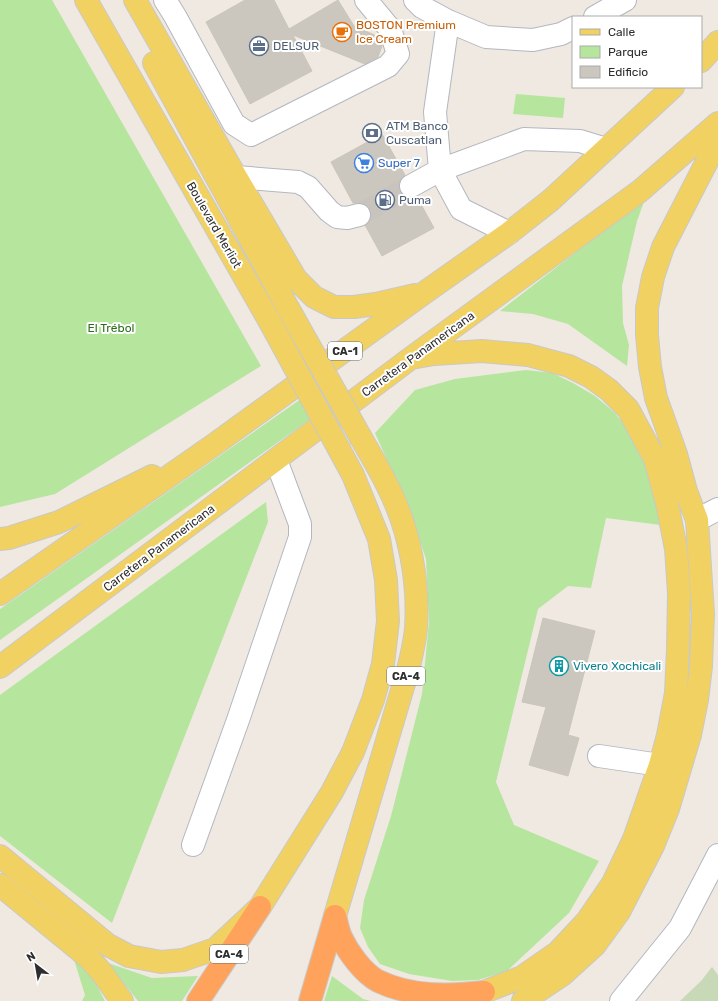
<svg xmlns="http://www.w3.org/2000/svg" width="718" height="1001" font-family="Rubik,sans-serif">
<rect width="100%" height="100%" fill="#efe9e1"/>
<path fill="#b6e59e" d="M0 0H52L261 366 55 494 0 507Z
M516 94 565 98 563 118 513 114Z
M645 199 637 221 622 286 623 323 629 345 627 366 568 324 533 314 500 311Z
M526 370 552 373 573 383 595 396 615 413 626 428 646 466 661 525 606 518 591 588 568 586 538 609 496 782 514 825 599 861 569 913 507 971 478 980 452 981 409 974 380 964 368 947 360 928 364 900 391 816 422 694 429 622 426 559 411 514 375 433 415 390 455 379Z
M301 399 312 418 0 640V609Z
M266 502 268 522 112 923 0 836V695Z
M72 953 89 971 105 1001H82L85 995Z
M108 963 152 978 198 976 182 1001H138Z
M332 976 363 999 371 1001H324Z"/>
<path fill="#c8d9b8" d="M712 967 718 975V1001H680L701 981Z"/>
<path fill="#cbc7bf" stroke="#cbc5ba" d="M245 0H274L289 29 338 0 354 26 379 37 382 46 378 57 365 64 293 35 312 71 250 104 206 22Z
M382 134 405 175 401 179 399 185 400 192 405 197 410 198 417 197 434 228 382 256 365 225 371 219V212L368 206 363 203H353L331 162Z
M543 618 595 631 568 735 579 738 568 776 529 765 546 707 522 702Z"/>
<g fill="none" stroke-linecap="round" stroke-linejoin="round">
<path stroke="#c8c4bd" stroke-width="22" stroke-dasharray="22 11" stroke-linecap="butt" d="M359 215 411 186"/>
<defs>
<path id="minor" d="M165 0 175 16 234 124 251 135 388 66 398 54 390 29 366 0
M415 0 422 7 448 21 486 37 533 40 561 34 573 28
M595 17 625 0
M448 21 435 112 440 170 524 139 580 141 606 149
M236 177 298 182 308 187 329 211 337 217 347 218 359 215
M411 186 440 170 461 209 509 233
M697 520 718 509
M599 756 660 765
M193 845 238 720 300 537V524L276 460
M621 1001 680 928 718 855"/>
<path id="major" d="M86 0 270 322
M135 0 236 177 296 279 314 297 334 307H354L376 304 415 295
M701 61 718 42
M154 63 288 308
M411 358 434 354 482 351 528 355 569 366 591 377 609 390 628 409 655 459 667 503 676 549 679 593 678 649 676 693 668 735 660 765 634 839 613 883 587 921 558 952 522 977 484 992
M0 539 9 538 59 522 152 476
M0 594 215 444 424 293 509 233 551 200 673 87
M0 667 411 358 640 191 718 123
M0 856 108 945 129 956 161 962 183 960 215 949 260 907 332 792 353 752 373 700 383 664 388 621 386 580 379 539 353 475 340 451
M0 885 89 958 103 974 122 1001
M335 916 408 670C411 657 415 642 416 628 419 582 410 531 389 489 381 472 371 455 361 438
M523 1001 562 975 595 945 619 912 653 846 668 809 690 735 697 700 701 666 703 614 697 520 686 491 676 454 656 398 650 367 647 335V308L653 277 663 247 718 140"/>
<path id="highway" d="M335 916C337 923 338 930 341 937 348 952 363 973 378 981 411 997 449 996 484 992
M198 1001 260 907
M310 1001 335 916"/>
</defs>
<use href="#minor" stroke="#b4b7c1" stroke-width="24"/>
<use href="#major" stroke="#c9c9c9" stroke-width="24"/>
<use href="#highway" stroke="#c9c9c9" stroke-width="24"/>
<use href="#minor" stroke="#fff" stroke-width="22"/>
<use href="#major" stroke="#f2d163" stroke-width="22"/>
<use href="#highway" stroke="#ffa35c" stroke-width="22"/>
<defs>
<path id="major-bridge" d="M288 308 361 438
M270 322 340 451"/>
</defs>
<use href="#major-bridge" stroke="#c9c9c9" stroke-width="24" stroke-linecap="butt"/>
<use href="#major-bridge" stroke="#f2d163" stroke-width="22"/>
</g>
<defs>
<symbol id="cafe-ring" viewBox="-11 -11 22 22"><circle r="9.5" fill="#fff" stroke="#e8710a" stroke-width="1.5"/><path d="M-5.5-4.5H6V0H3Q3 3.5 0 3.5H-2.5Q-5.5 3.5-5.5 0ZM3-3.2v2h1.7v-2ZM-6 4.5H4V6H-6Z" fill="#e8710a"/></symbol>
<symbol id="office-ring" viewBox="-11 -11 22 22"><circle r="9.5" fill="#fff" stroke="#5c6f8a" stroke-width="1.5"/><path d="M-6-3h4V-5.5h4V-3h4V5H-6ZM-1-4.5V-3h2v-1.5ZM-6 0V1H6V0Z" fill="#5c6f8a"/></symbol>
<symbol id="bank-ring" viewBox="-11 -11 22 22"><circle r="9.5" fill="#fff" stroke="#5c6f8a" stroke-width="1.5"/><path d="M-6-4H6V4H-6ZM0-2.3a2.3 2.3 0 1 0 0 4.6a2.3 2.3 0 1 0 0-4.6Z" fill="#5c6f8a"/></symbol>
<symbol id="supermarket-ring" viewBox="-11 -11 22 22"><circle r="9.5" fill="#fff" stroke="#3f7fe0" stroke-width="1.5"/><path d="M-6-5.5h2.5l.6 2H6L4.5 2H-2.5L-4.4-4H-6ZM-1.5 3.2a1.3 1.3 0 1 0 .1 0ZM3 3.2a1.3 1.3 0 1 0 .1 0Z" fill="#3f7fe0"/></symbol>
<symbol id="fuel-ring" viewBox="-11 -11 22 22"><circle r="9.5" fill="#fff" stroke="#5c6f8a" stroke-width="1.5"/><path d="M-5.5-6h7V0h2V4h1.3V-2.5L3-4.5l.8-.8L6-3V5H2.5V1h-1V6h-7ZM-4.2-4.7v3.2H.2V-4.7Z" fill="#5c6f8a"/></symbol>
<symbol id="building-ring" viewBox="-11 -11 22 22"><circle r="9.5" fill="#fff" stroke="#0f9aa8" stroke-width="1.5"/><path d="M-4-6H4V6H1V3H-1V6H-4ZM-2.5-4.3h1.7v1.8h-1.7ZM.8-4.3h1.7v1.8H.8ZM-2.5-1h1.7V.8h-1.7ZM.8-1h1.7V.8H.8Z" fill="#0f9aa8"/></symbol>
</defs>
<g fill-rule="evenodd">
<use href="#cafe-ring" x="331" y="21" width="22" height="22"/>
<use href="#office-ring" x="248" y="35" width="22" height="22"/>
<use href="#bank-ring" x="361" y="122" width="22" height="22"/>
<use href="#supermarket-ring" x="353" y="152" width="22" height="22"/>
<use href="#fuel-ring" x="374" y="189" width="22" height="22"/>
<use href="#building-ring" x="548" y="655" width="22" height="22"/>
</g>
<g text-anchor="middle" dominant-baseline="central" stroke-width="4" stroke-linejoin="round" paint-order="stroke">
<g fill="#fff" stroke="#6d6d6d" stroke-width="1">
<rect x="328" y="342" width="34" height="18" rx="3"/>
<rect x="387" y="667" width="38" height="18" rx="3"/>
<rect x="210" y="945" width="38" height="18" rx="3"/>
</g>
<g font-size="11" font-weight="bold" fill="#2e2e2e">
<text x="345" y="351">CA-1</text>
<text x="406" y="676">CA-4</text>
<text x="229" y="954">CA-4</text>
</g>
<g font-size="12" fill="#c56008" stroke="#fff" text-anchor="start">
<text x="356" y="25">BOSTON Premium<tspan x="356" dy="14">Ice Cream</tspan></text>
</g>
<g font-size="12" fill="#4e5e75" stroke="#fff" text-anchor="start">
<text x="273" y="46">DELSUR</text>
<text x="386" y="126">ATM Banco<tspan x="386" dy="14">Cuscatlan</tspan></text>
<text x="399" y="200">Puma</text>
</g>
<g font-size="12" fill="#366cbe" stroke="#fff" text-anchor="start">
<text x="378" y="163">Super 7</text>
</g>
<g font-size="12" fill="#2e2e2e" stroke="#fff">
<text transform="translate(214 225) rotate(60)">Boulevard Merliot</text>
<text transform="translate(418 354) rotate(-36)">Carretera Panamericana</text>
<text transform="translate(159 548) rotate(-37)">Carretera Panamericana</text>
</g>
<g font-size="12" fill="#2c6e1b" stroke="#fff">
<text x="111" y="328">El Trébol</text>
</g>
<g font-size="12" fill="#0d838f" stroke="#fff" text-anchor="start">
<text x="573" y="666">Vivero Xochicali</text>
</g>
</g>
<rect x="572" y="16" width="130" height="72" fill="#ffffff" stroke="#ababab"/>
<rect x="580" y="29" width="20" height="6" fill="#f2d163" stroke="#ababab"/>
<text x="608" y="36" font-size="12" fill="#2e2e2e">Calle</text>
<rect x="580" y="46" width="20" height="12" fill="#b6e59e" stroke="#ababab"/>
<text x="608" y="56" font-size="12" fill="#2e2e2e">Parque</text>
<rect x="580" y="66" width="20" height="12" fill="#cbc7bf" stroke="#ababab"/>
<text x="608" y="76" font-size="12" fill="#2e2e2e">Edificio</text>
<g transform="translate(36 965) rotate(329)" stroke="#ffffff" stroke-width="3" paint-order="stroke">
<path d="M0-3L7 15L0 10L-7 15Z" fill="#2e2e2e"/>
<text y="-6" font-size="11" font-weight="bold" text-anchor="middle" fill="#2e2e2e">N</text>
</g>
</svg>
